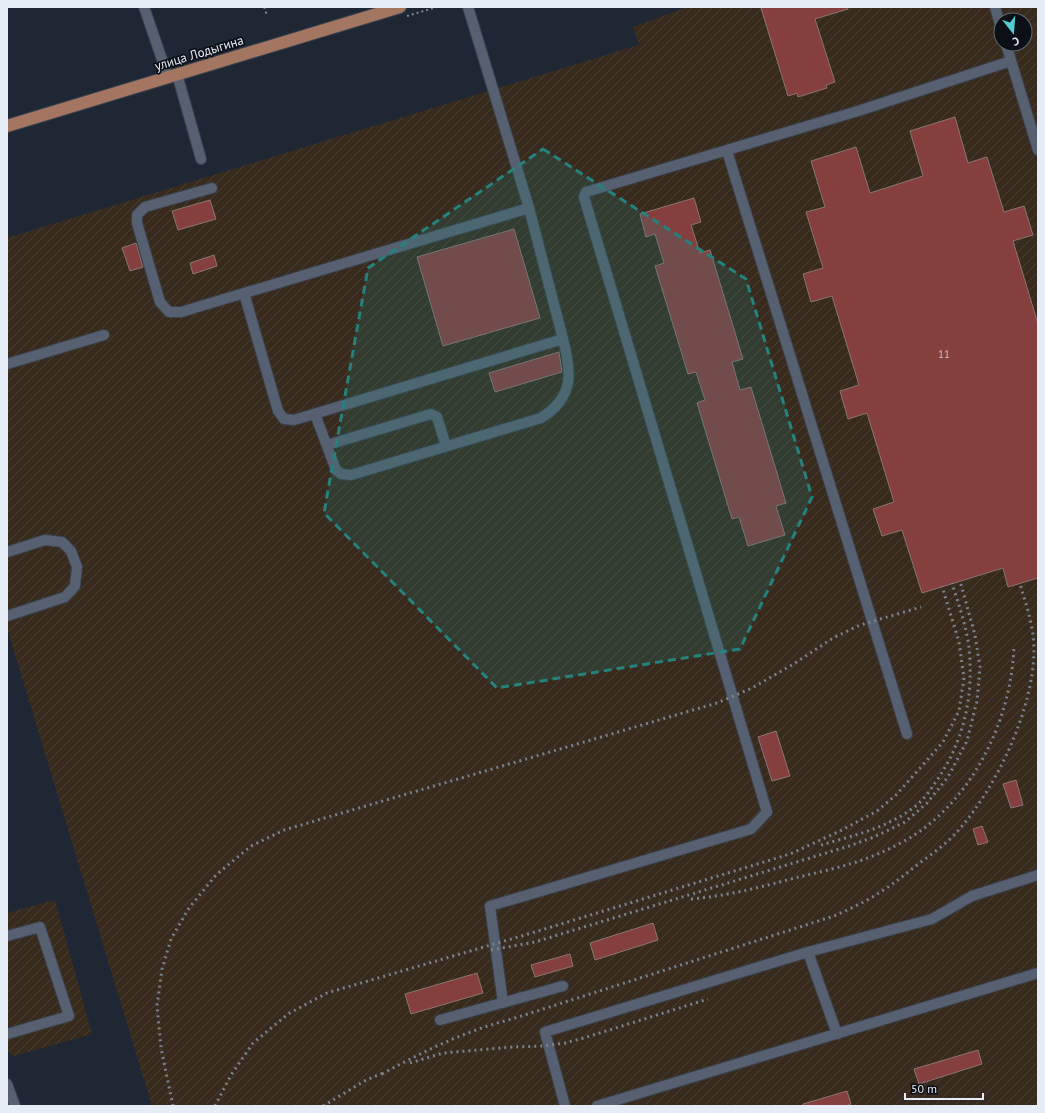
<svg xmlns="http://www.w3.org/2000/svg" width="1045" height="1113" font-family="'PT Sans',sans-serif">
<defs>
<pattern id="industrial-furrows" width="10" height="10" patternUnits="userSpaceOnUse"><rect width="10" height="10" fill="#382b1e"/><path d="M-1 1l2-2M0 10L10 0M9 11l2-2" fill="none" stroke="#4b4034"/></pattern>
</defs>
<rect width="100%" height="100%" fill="#1f2735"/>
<path fill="url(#industrial-furrows)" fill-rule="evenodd" d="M687 7H1038V1106H152L7 628V238L639 45 633 27ZM1001 20H1025V44H1001Z
M55 900 92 1034 14 1056 7 1051V913Z"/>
<path fill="#853f3f" stroke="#8b7574" d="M766 7H848V9L815 19 835 82 826 85 827 88 798 97 797 93 788 96 761 8Z
M955 117 968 163 987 157 1004 212 1024 206 1033 235 1013 241 1038 324V578L1008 587 1003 568 922 593 902 530 882 536 873 509 894 502 867 413 848 419 840 391 859 385 832 296 811 302 803 274 823 268 806 212 825 207 811 161 856 147 870 193 923 176 910 131Z
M694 198 701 222 691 225 700 253 710 250 743 359 732 362 740 390 751 387 786 503 776 506 785 535 748 546 739 517 732 519 697 403 705 400 696 372 688 374 655 266 664 263 655 234 646 237 640 214Z
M210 200 216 219 178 230 172 211Z
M514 229 540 318 443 346 417 257Z
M136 243 143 267 130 271 122 248Z
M214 255 217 266 193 274 190 263Z
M559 352 562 372 495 392 489 373Z
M776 731 790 776 772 781 758 737Z
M1016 780 1023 805 1011 808 1003 784Z
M982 826 988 842 978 845 973 829Z
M653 923 658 940 595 960 590 943Z
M570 954 573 966 535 977 531 965Z
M477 973 483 993 411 1014 405 994Z
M978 1050 982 1064 919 1084 914 1069Z
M847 1091 851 1104 845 1106H803V1104Z"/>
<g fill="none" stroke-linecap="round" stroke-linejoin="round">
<defs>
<path id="minor" d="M144 7 168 77
M995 7 1001 28
M1006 44 1038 150
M177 74 201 159
M727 151 907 734
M212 188 145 207 137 215V223L160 302 169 312H181L529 208
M244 293 278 411 284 419 294 420 563 339 529 208 468 7
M7 364 104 335
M315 414 336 470 341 474 351 475 541 418C574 397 572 374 563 339
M327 445 431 414 437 417 446 446
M7 552 45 540 62 542 71 551 77 567 75 586 65 597 7 616
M7 936 40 927 69 1016 7 1034
M808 952 837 1034
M503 1003 490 906 751 829 767 812 584 197 586 192 858 111 1011 61
M440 1020 563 986
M7 1084 15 1106
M565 1106 545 1032 808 952 932 919 972 896 1038 875
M597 1106 1038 973"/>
<path id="major" d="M7 126 400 7"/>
</defs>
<use href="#minor" stroke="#3a414c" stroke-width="12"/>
<use href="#major" stroke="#3a414c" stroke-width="14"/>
<path stroke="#808793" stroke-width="2" stroke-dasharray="2 3" stroke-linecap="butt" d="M264 7 267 15
M407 16 437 7"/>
<use href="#minor" stroke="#576070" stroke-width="10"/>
<use href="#major" stroke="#a47662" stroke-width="12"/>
<path stroke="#7a818d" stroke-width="3" stroke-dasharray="2 4" stroke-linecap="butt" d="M821 845C852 836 887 828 913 808 922 802 929 792 935 783 960 748 972 706 970 663 970 636 960 609 952 583
M691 899C727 896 761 887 795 878 823 871 853 865 880 853 896 846 913 837 927 826 980 784 1012 712 1014 646
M491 950 535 942 849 846 874 837 905 822 927 803 948 777 967 741 977 701 980 667 975 635 960 581
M410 1063 443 1053 513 1047 543 1046 565 1043 587 1037 708 999
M382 1074C424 1051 465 1031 512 1019L834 916C850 909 867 901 882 891 896 882 908 872 921 862 933 853 946 844 956 833 996 789 1034 709 1034 649 1034 627 1026 604 1020 584
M173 1106 161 1048 157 1006 162 969 171 939 189 908 216 875 251 846 284 830 717 703 752 688 792 665 833 638 860 625 921 607
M215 1106 231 1075 253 1043 288 1014 327 993 535 932 790 854 840 831 877 811 896 795 943 742 959 711 964 678 959 642 942 586
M323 1106 366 1080 386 1072"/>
</g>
<path fill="#25827c" fill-opacity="0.2" stroke="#25827c" stroke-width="3" stroke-dasharray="8 5" stroke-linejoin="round" d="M543 149 746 279 812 497 740 649 497 688 324 513 368 268Z"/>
<g text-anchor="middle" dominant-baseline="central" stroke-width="3.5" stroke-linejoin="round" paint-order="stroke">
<g font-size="11" fill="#cec2c8">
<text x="944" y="354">11</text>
</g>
<g font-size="13" fill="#e7edf6" stroke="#0c1016">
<text transform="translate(199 53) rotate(-17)">улица Лодыгина</text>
</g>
</g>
<rect width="1045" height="1113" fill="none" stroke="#e7edf6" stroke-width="16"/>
<g transform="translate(1013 32) rotate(163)"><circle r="19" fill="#0c1016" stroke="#646870"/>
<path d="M0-3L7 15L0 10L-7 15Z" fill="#51ccd1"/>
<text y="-6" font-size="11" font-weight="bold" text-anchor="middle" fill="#e7edf6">С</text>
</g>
<path d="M905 1093v6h78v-6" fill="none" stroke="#e7edf6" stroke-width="2"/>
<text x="911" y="1093" font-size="12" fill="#e7edf6" stroke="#0c1016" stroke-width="3" paint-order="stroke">50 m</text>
</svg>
